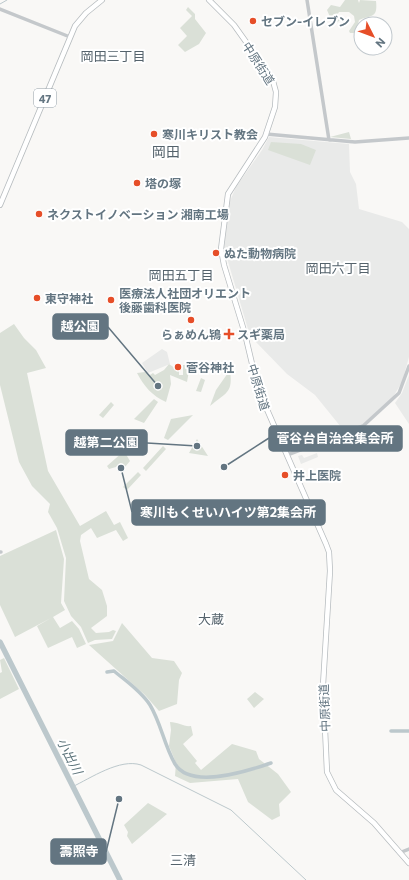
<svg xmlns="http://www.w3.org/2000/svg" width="409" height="880" font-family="Commissioner,'Noto Sans JP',sans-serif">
<rect width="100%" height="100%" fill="#f9f8f6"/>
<path fill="#e9eae9" d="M269 137 349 144 350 172 356 184 359 209 402 222 409 229V357L402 382 393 397 362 425 345 432 315 395 287 374 250 336 224 248 230 201 236 187 262 150Z
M162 349 167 352 170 364 148 373 142 363Z
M409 375V424L395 403 402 393Z
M317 453 318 457 301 464 298 456 302 455 304 458Z"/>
<path fill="#dae0d7" d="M345 0H358L359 3 360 0 376 1C378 19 371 15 359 20L356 33H350L349 31 355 22 354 16 349 12H339L337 15 342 19 336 23 332 16 330 17 327 10 331 5 340 7Z
M188 7 195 14V19L206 33 199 44 185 52 178 45 187 36 180 28 192 16 186 10Z
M349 132 351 139 330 137Z
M271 142 301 144 316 150 310 165 268 150Z
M14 324 24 338 36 350 46 368 27 373 48 471 80 526 106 511 114 525 120 522 128 538 123 541 116 530 97 538 91 528 81 535 80 541 89 579 102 590 107 606V616L91 628 96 633 109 632 113 630 116 631 112 639 95 640 88 643 81 627 71 616 64 601 66 558 57 528 48 512 50 504 32 486 19 462 0 385V333Z
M169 364 179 371V375H183V365H190L187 382 170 375 171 384 166 402C152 396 144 386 137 373L145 372 150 375 153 373 155 375 164 370Z
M230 370C233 393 227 392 210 406L216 390Z
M201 378 205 380 201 392 196 391Z
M154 399 158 402 144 423 134 419Z
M111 402 114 405 103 418 99 415Z
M193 415 168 440 164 438 171 419Z
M197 439 208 456 189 453Z
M163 446 166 449 146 471 143 468Z
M124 451 130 461 125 467 121 463 116 467 109 469 107 466Z
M138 472 141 475 127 490 123 487Z
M56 530 64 559 61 603 65 610 53 617 60 628 72 621 79 629 86 644 77 648 72 637 48 648 37 626 51 618 15 637 0 605V556Z
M122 623 152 658 174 661 182 673 179 680 177 704 159 711 145 695 89 645 113 641Z
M4 658 19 689 0 699V673L2 672 0 660Z
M255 692 264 699 254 708 247 699Z
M170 722C178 722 184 727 191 726L193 735 183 744 197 761 195 763 201 770 232 744 256 751 259 759 278 774 291 792 279 804 280 816 272 820 248 802 238 779 190 783 175 776 176 763 169 746 171 730Z
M148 803 167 814 132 844 127 836 128 832 124 825Z"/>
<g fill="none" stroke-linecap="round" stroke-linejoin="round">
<path stroke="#bcc8cc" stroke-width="1" d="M0 4 7 0
M72 787C91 778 120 758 141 765L231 810 306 880"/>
<path stroke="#bcc8cc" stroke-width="3.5" d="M107 672 114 671C126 681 141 691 150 705 161 723 164 745 175 764 191 790 248 771 271 763
M391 731H409"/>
<path stroke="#bcc8cc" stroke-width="5.5" d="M0 642 120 880"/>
<defs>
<path id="primary" d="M209 0 234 25 259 60 273 81 276 92 275 107 265 137 228 194 221 249 224 265 245 334 258 389 326 544 329 552 330 571 323 685 327 772 336 790 374 823 409 863
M0 205 75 26 86 13 102 0"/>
</defs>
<use href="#primary" stroke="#b7bcbf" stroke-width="6"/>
<path stroke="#c4c8cb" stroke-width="3.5" d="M307 0 329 140
M0 9 70 37
M266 134 355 142 409 138
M287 455 363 426 399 393 409 366
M0 552H1
M399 853 409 849"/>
<use href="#primary" stroke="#fff" stroke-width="4.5"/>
</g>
<g fill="#e64e28" stroke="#fff" stroke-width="1.5">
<circle cx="253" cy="21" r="4"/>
<circle cx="154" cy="134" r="4"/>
<circle cx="137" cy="183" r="4"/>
<circle cx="39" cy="214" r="4"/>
<circle cx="216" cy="253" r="4"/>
<circle cx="37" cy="298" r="4"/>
<circle cx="111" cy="300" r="4"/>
<circle cx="191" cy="320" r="4"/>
<path d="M227 328h4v4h4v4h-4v4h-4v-4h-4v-4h4z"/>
<circle cx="178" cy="367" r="4"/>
<circle cx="285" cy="475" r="4"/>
</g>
<g text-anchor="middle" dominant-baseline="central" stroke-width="4" stroke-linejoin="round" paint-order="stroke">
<rect fill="#fff" stroke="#929ea7" stroke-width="1" x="34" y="89" width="22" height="18" rx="3"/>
<g font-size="11" font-weight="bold" fill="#637581">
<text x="45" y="98">47</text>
</g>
<g font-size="12" font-weight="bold" fill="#637581" stroke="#fff" text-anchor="start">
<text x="261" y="21">セブン-イレブン</text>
<text x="162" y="134">寒川キリスト教会</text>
<text x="145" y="183">塔の塚</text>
<text x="47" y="214">ネクストイノベーション 湘南工場</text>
<text x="224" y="253">ぬた動物病院</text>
<text x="119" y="293">医療法人社団オリエント<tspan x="119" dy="14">後藤歯科医院</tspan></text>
<text x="45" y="298">東守神社</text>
<text x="191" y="334" text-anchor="middle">らぁめん鴇</text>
<text x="237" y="334">スギ薬局</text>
<text x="186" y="367">菅谷神社</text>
<text x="293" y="475">井上医院</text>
</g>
<g font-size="12" fill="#637581" stroke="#fff">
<text transform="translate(259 63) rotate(57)">中原街道</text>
<text transform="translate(259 387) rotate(73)">中原街道</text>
<text transform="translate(324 708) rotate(-92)">中原街道</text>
</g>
<g font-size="13" fill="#55636c" stroke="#fff">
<text x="113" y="56">岡田三丁目</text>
<text x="338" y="268">岡田六丁目</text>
<text x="181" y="275">岡田五丁目</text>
<text x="211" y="619">大蔵</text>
<text x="183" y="860">三清</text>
</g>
<g font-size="13" font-style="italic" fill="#5e757c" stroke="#fff">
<text transform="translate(70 756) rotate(63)">小出川</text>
</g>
<g font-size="14" fill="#55636c" stroke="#fff">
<text x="166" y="151">岡田</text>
</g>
</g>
<path fill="none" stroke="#637581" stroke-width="1.5" d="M158 386L108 327M224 467L269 438M197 446L147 443M121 468L132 512M119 799L106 852"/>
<g fill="#637581" stroke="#fff" stroke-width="1.5">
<circle cx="158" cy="386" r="4"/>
<circle cx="224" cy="467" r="4"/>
<circle cx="197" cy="446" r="4"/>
<circle cx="121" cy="468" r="4"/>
<circle cx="119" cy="799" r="4"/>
</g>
<g fill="#637581" stroke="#637581" stroke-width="1.5">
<rect x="53" y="314" width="55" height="25" rx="4"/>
<rect x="269" y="426" width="133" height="25" rx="4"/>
<rect x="66" y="430" width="81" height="25" rx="4"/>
<rect x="132" y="500" width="193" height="25" rx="4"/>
<rect x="51" y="839" width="55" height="25" rx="4"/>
</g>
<g font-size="13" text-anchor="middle" font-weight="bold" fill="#fff">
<text x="80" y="331">越公園</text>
<text x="335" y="443">菅谷台自治会集会所</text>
<text x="106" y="447">越第二公園</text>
<text x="228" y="517">寒川もくせいハイツ第2集会所</text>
<text x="79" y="856">壽照寺</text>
</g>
<g transform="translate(373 36) rotate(132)"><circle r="19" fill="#ffffff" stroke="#c1c8cd"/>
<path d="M0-3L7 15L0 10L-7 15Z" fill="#e64e28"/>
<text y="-6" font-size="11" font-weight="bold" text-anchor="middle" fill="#637581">N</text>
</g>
</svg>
